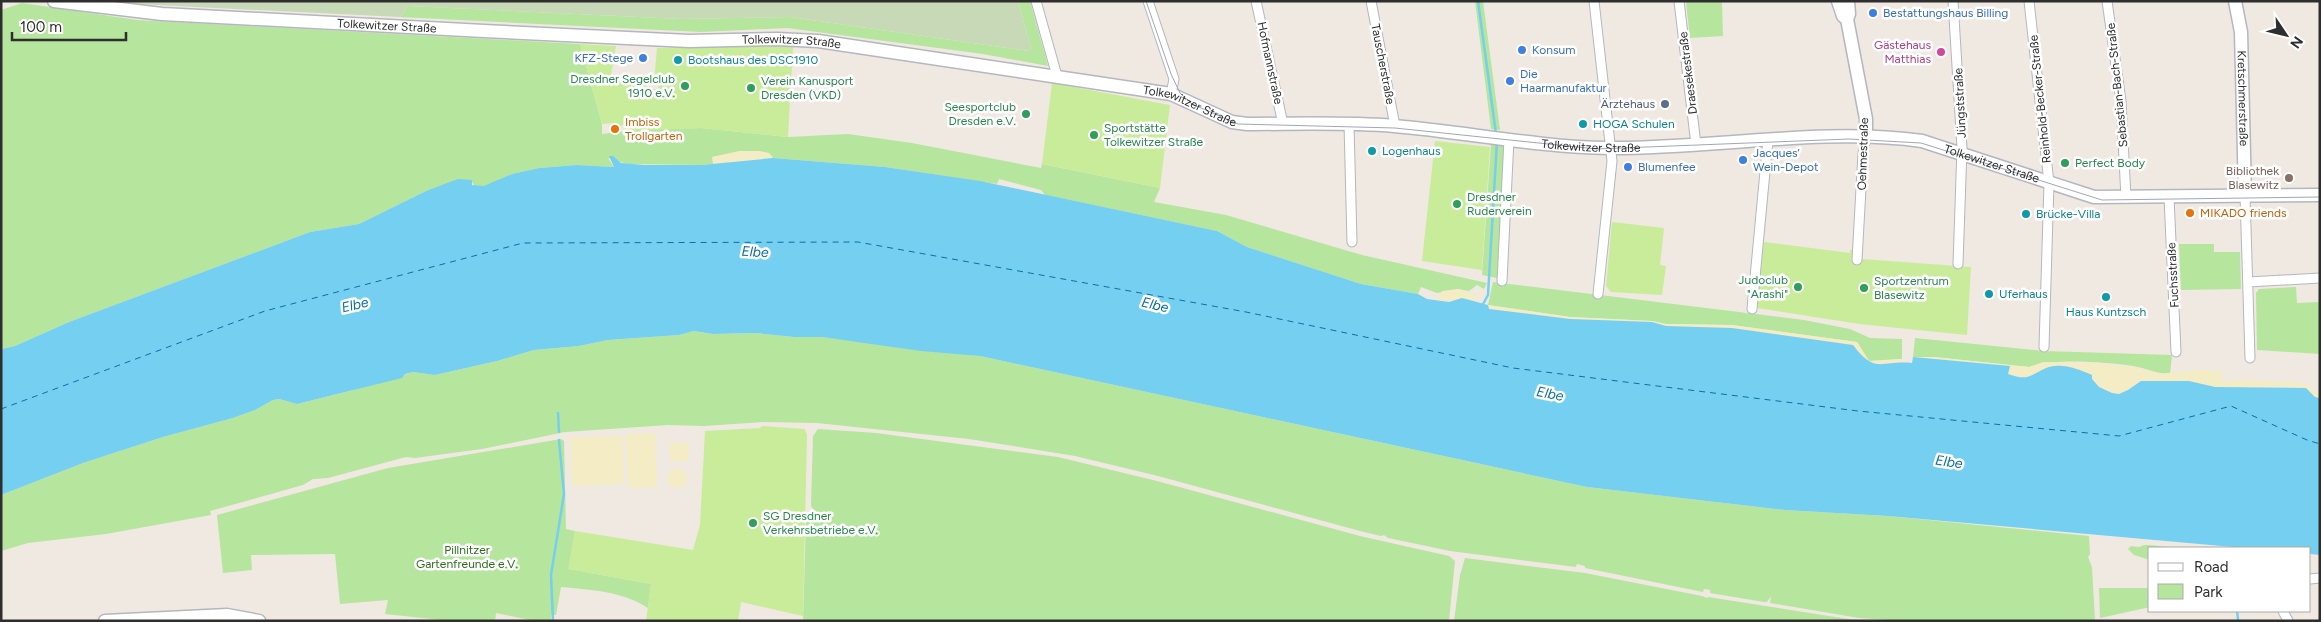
<svg xmlns="http://www.w3.org/2000/svg" width="2321" height="622" font-family="Figtree,sans-serif">
<rect width="100%" height="100%" fill="#efe9e1"/>
<path fill="#b6e59e" d="M1018 1H1030L1048 66 983 54 787 28 701 32 400 17 408 6 681 19 790 17 1029 51 1031 48Z
M1475 1H1483L1500 130 1491 129Z
M1722 1 1723 36 1690 38 1686 2Z
M22 3 137 20 580 44 602 124V134L637 130 701 128 788 137 848 134 912 143 1041 168 1042 164 1160 188 1154 202 1226 215 1362 255 1487 283 1484 289 1477 285 1469 291 1458 289 1437 293 1421 287 1418 294 1361 284 1247 247 1217 231 1045 195 1041 190 999 179 997 184 885 167 773 158 769 153 740 151 713 157V164L702 165 627 164 608 158 614 167 577 165 539 168 512 174 484 187H475L472 182 426 191 359 224 310 232 69 322 15 346 1 349V10Z
M1491 144 1505 146 1497 278 1482 275Z
M2179 244H2214V252H2240L2241 289 2181 290Z
M1493 282 1804 320 1850 329 1870 338 1902 339V359L1869 361 1857 342 1732 325 1666 324 1652 321 1570 317 1488 305Z
M2296 287 2297 303 2320 302V354L2257 350 2256 293 2259 289Z
M692 331 713 334 756 333 794 337H822L980 356 1587 487 1785 510 1888 516 2089 536 2090 554 2088 557 2092 567 2095 620 1905 621 1859 618 1770 603 1771 596 1767 602H1764L1710 593V590L1704 589 1703 592 1585 568V566L1577 564 1576 567 1450 551 1388 538 1384 535 1381 536 1360 531 1158 476 1075 456 969 439 817 423 764 422 704 426 668 425 565 432 482 449 415 458 406 457 328 478 313 479 303 485 210 511 211 515 106 534 28 543 1 551V495L83 463 163 437 233 418 255 410 273 400 279 399 297 404 354 390 413 372 435 375 497 361 534 350 579 346 608 340 679 335Z
M1915 338 2044 351 2172 355 2170 374C2157 374 2146 368 2133 366 2105 362 2055 358 2029 367L1934 357H1913Z
M818 429 876 433 1058 457 1157 481 1360 536 1449 556 1455 561 1449 621H803L806 521H821L822 518 816 514 811 506 813 436Z
M561 439 564 441 566 529 575 531 569 569 651 584 648 608C622 591 591 590 561 587L556 615H551V621H536L496 613 495 621H451L385 614 388 600 340 604 335 554 251 555 252 570 223 573 217 515 388 468Z
M2144 545H2149L2179 548H2150V560L2134 555 2128 549 2131 546 2139 547Z
M1465 558 1585 573 1702 596 1707 598 1708 597 1861 621H1454L1460 575Z
M2099 588H2150V607L2100 618Z"/>
<path fill="#f3ecc5" d="M740 151H760L769 153 773 158 713 164 712 157Z
M1458 289 1475 294 1485 291 1473 300C1461 298 1450 302 1437 300L1442 291Z
M1488 305 1570 317 1652 321 1666 324 1732 325 1857 342 1869 361 1902 359V362C1876 365 1869 366 1853 345L1666 326 1652 322 1570 319 1489 309Z
M1913 357H1934L2029 367 2043 362 2095 363 2134 367 2159 374 2195 370 2222 371V382L2241 380 2304 383 2320 395V398C2312 397 2309 389 2300 387H2215L2189 381H2141L2128 390 2119 394 2112 393 2099 387 2092 379 2050 367 2026 378 2008 374 2010 366Z
M655 433 657 487 628 488 626 434Z
M623 436 624 484 572 486 570 437Z
M670 443H689L688 461H670Z
M667 478a10 10 0 1 1 20 0a10 10 0 1 1-20 0Z"/>
<path fill="#c8d9b8" d="M116 1H1018L1031 48 1029 51 790 17 681 19 408 6 400 17 137 4Z"/>
<path fill="#c9ec9a" d="M580 44 616 46 611 75 613 81 650 86V88L658 90 659 83 654 82 657 48 793 46 788 137 701 128 625 131 624 125 618 126 615 123 602 124Z
M1052 83 1170 105 1160 188 1042 164Z
M1435 141 1490 147 1482 270 1422 261Z
M1612 222 1664 228 1660 265 1666 266 1662 295 1611 292 1606 286Z
M1764 242 1850 253V250L1863 251 1862 259 1971 267 1967 335 1859 324 1757 308Z
M762 426 805 429 807 435 803 616 741 602 738 621H646L651 584 568 569 575 531 693 550 700 525 705 431 760 428Z"/>
<path fill="#75cff0" d="M609 156H613L621 163 644 165H702L773 158 885 167 980 181 1217 231 1247 247 1361 284 1418 294 1427 299 1449 302 1462 298 1488 305 1489 309 1570 319 1652 322 1666 326 1732 328 1853 345C1876 375 1881 360 1912 363L1913 357 2010 366 2008 374C2030 382 2030 374 2049 367 2063 363 2079 369 2092 375V379L2099 387 2112 393 2119 394 2128 390 2141 381H2189L2215 387 2306 388 2315 397 2320 398V555L2310 554V548L2233 547 1888 516 1785 510 1587 487 980 356 921 351 822 337H794L756 333 713 334 693 331 679 335 608 340 579 346 534 350 497 361 435 375 413 372 405 374 402 378 297 404 279 399 273 400 255 410 233 418 163 437 83 463 1 495V349L15 346 69 322 310 232 359 224 426 191 458 179 472 180V185L484 186 512 174 539 168 577 165 614 167Z"/>
<g fill="none" stroke-linecap="round" stroke-linejoin="round">
<path stroke="#75cff0" stroke-width="2.5" d="M1478 1 1496 134
M1482 306 1488 295 1497 141
M558 413 559 432
M2237 611 2238 619
M553 621 551 575 564 494 559 440"/>
<path stroke="#0d6fa3" stroke-width="1" stroke-dasharray="6 5" stroke-linecap="butt" d="M1 409 265 311 523 243 858 242 1246 312 1513 368 1858 411 2119 436 2231 406 2307 440 2320 444"/>
<defs>
<path id="street" d="M1036 1 1057 76
M1148 1 1174 79 1171 94
M1256 1 1283 124
M1371 1 1395 126
M1594 1 1612 161 1598 294
M1679 1 1696 145
M1953 1 1962 148 1958 264
M2029 1 2049 183 2044 347
M2107 1 2121 101 2126 198
M1349 124 1352 242
M2245 195 2250 358
M2169 197 2176 352
M1857 260 1863 153 1866 137
M1502 281 1509 139
M2248 282 2320 278
M1752 309 1768 140
M2310 579 2320 578
M2283 611 2288 621"/>
<g id="secondary">
<path id="s1" d="M54 1 162 14 484 31 689 41 777 39 818 41 1171 94 1232 122 1247 124C1296 124 1345 122 1394 126 1466 132 1537 147 1609 148 1711 149 1821 127 1922 141L2094 197 2320 195"/>
<path d="M1838 1 1843 16 1847 19"/>
<path d="M1848 1 1849 14 1847 19 1866 119V137"/>
<path id="s2" d="M2235 1 2241 32 2245 195"/>
<path d="M105 621 227 615 259 621"/>
</g>
</defs>
<use href="#street" stroke="#b4b7c1" stroke-width="11"/>
<use href="#secondary" stroke="#b4b7c1" stroke-width="15"/>
<use href="#street" stroke="#fff" stroke-width="9"/>
<use href="#secondary" stroke="#fff" stroke-width="12"/>
<path stroke="#a3a6b8" stroke-width="1" d="M1146 1 1171 74 1180 93 1192 104 1238 124 1395 128 1596 149 1849 139 1921 143 2102 200 2320 197"/>
</g>
<g fill="#3f7fe0" stroke="#fff" stroke-width="2">
<circle cx="1873" cy="13" r="5"/>
<circle cx="1522" cy="50" r="5"/>
<circle cx="643" cy="58" r="5"/>
<circle cx="1510" cy="81" r="5"/>
<circle cx="1743" cy="160" r="5"/>
<circle cx="1628" cy="167" r="5"/>
</g>
<circle fill="#d1479c" stroke="#fff" stroke-width="2" cx="1941" cy="52" r="5"/>
<g fill="#0f9aa8" stroke="#fff" stroke-width="2">
<circle cx="678" cy="60" r="5"/>
<circle cx="1583" cy="124" r="5"/>
<circle cx="1372" cy="151" r="5"/>
<circle cx="2026" cy="214" r="5"/>
<circle cx="1989" cy="294" r="5"/>
<circle cx="2106" cy="297" r="5"/>
</g>
<g fill="#2e9e5b" stroke="#fff" stroke-width="2">
<circle cx="685" cy="86" r="5"/>
<circle cx="751" cy="88" r="5"/>
<circle cx="1026" cy="114" r="5"/>
<circle cx="1094" cy="135" r="5"/>
<circle cx="2065" cy="163" r="5"/>
<circle cx="1457" cy="204" r="5"/>
<circle cx="1798" cy="287" r="5"/>
<circle cx="1864" cy="288" r="5"/>
<circle cx="753" cy="523" r="5"/>
</g>
<circle fill="#5c6f8a" stroke="#fff" stroke-width="2" cx="1665" cy="104" r="5"/>
<g fill="#e8710a" stroke="#fff" stroke-width="2">
<circle cx="615" cy="129" r="5"/>
<circle cx="2190" cy="213" r="5"/>
</g>
<circle fill="#8d6e63" stroke="#fff" stroke-width="2" cx="2289" cy="178" r="5"/>
<g text-anchor="middle" dominant-baseline="central" stroke-width="5" stroke-linejoin="round" paint-order="stroke">
<g font-size="12" fill="#366cbe" stroke="#fff" text-anchor="start">
<text x="1883" y="13">Bestattungshaus Billing</text>
<text x="1532" y="50">Konsum</text>
<text x="633" y="58" text-anchor="end">KFZ-Stege</text>
<text x="1520" y="74">Die<tspan x="1520" dy="14">Haarmanufaktur</tspan></text>
<text x="1753" y="153">Jacques’<tspan x="1753" dy="14">Wein-Depot</tspan></text>
<text x="1638" y="167">Blumenfee</text>
</g>
<g font-size="12" fill="#2e2e2e" stroke="#fff">
<text stroke="none"><textPath href="#s1" startOffset="334">Tolkewitzer Straße</textPath></text>
<text stroke="none"><textPath href="#s1" startOffset="739">Tolkewitzer Straße</textPath></text>
<text transform="translate(1270 63) rotate(78)">Hofmannstraße</text>
<text transform="translate(1383 64) rotate(79)">Tauscherstraße</text>
<text transform="translate(1688 73) rotate(-97)">Draesekestraße</text>
<text transform="translate(2117 85) rotate(-96)">Sebastian-Bach-Straße</text>
<text stroke="none"><textPath href="#s2" startOffset="98">Kretschmerstraße</textPath></text>
<text transform="translate(2040 99) rotate(-96)">Reinhold-Becker-Straße</text>
<text transform="translate(1960 103) rotate(-93)">Jüngststraße</text>
<text stroke="none"><textPath href="#s1" startOffset="1144">Tolkewitzer Straße</textPath></text>
<text stroke="none"><textPath href="#s1" startOffset="1550">Tolkewitzer Straße</textPath></text>
<text transform="translate(1863 154) rotate(-88)">Oehmestraße</text>
<text stroke="none"><textPath href="#s1" startOffset="1955">Tolkewitzer Straße</textPath></text>
<text transform="translate(2173 275) rotate(-93)">Fuchsstraße</text>
</g>
<g font-size="12" fill="#b23c85" stroke="#fff" text-anchor="end">
<text x="1931" y="45">Gästehaus<tspan x="1931" dy="14">Matthias</tspan></text>
</g>
<g font-size="12" fill="#0d838f" stroke="#fff" text-anchor="start">
<text x="688" y="60">Bootshaus des DSC1910</text>
<text x="1593" y="124">HOGA Schulen</text>
<text x="1382" y="151">Logenhaus</text>
<text x="2036" y="214">Brücke-Villa</text>
<text x="1999" y="294">Uferhaus</text>
<text x="2106" y="312" text-anchor="middle">Haus Kuntzsch</text>
</g>
<g font-size="12" fill="#27864d" stroke="#fff" text-anchor="start">
<text x="675" y="79" text-anchor="end">Dresdner Segelclub<tspan x="675" dy="14">1910 e.V.</tspan></text>
<text x="761" y="81">Verein Kanusport<tspan x="761" dy="14">Dresden (VKD)</tspan></text>
<text x="1016" y="107" text-anchor="end">Seesportclub<tspan x="1016" dy="14">Dresden e.V.</tspan></text>
<text x="1104" y="128">Sportstätte<tspan x="1104" dy="14">Tolkewitzer Straße</tspan></text>
<text x="2075" y="163">Perfect Body</text>
<text x="1467" y="197">Dresdner<tspan x="1467" dy="14">Ruderverein</tspan></text>
<text x="1788" y="280" text-anchor="end">Judoclub<tspan x="1788" dy="14">"Arashi"</tspan></text>
<text x="1874" y="281">Sportzentrum<tspan x="1874" dy="14">Blasewitz</tspan></text>
<text x="763" y="516">SG Dresdner<tspan x="763" dy="14">Verkehrsbetriebe e.V.</tspan></text>
</g>
<g font-size="12" fill="#4e5e75" stroke="#fff" text-anchor="end">
<text x="1655" y="104">Ärztehaus</text>
</g>
<g font-size="12" fill="#c56008" stroke="#fff" text-anchor="start">
<text x="625" y="122">Imbiss<tspan x="625" dy="14">Trollgarten</tspan></text>
<text x="2200" y="213">MIKADO friends</text>
</g>
<g font-size="12" fill="#785e54" stroke="#fff" text-anchor="end">
<text x="2279" y="171">Bibliothek<tspan x="2279" dy="14">Blasewitz</tspan></text>
</g>
<g font-size="12" fill="#2c6e1b" stroke="#fff">
<text x="467" y="550">Pillnitzer<tspan x="467" dy="14">Gartenfreunde e.V.</tspan></text>
</g>
<g font-size="14" font-style="italic" fill="#0d6fa3" stroke="#fff">
<text transform="translate(755 252) rotate(3)">Elbe</text>
<text transform="translate(355 305) rotate(-13)">Elbe</text>
<text transform="translate(1155 305) rotate(13)">Elbe</text>
<text transform="translate(1550 394) rotate(11)">Elbe</text>
<text transform="translate(1949 462) rotate(8)">Elbe</text>
</g>
</g>
<rect width="2321" height="622" fill="none" stroke="#2e2e2e" stroke-width="5"/>
<rect x="2148" y="547" width="162" height="65" fill="#ffffff" stroke="#ababab"/>
<rect x="2158" y="563" width="25" height="8" fill="#ffffff" stroke="#ababab"/>
<text x="2194" y="572" font-size="15" fill="#2e2e2e">Road</text>
<rect x="2158" y="584" width="25" height="15" fill="#b6e59e" stroke="#ababab"/>
<text x="2194" y="597" font-size="15" fill="#2e2e2e">Park</text>
<g transform="translate(2286 35) rotate(125)" stroke="#ffffff" stroke-width="4" paint-order="stroke">
<path d="M0-4L9 19L0 12L-9 19Z" fill="#2e2e2e"/>
<text y="-8" font-size="14" font-weight="bold" text-anchor="middle" fill="#2e2e2e">N</text>
</g>
<path d="M12 32v8h114v-8" fill="none" stroke="#2e2e2e" stroke-width="2.5"/>
<text x="20" y="32" font-size="15" fill="#2e2e2e" stroke="#ffffff" stroke-width="4" paint-order="stroke">100 m</text>
</svg>
